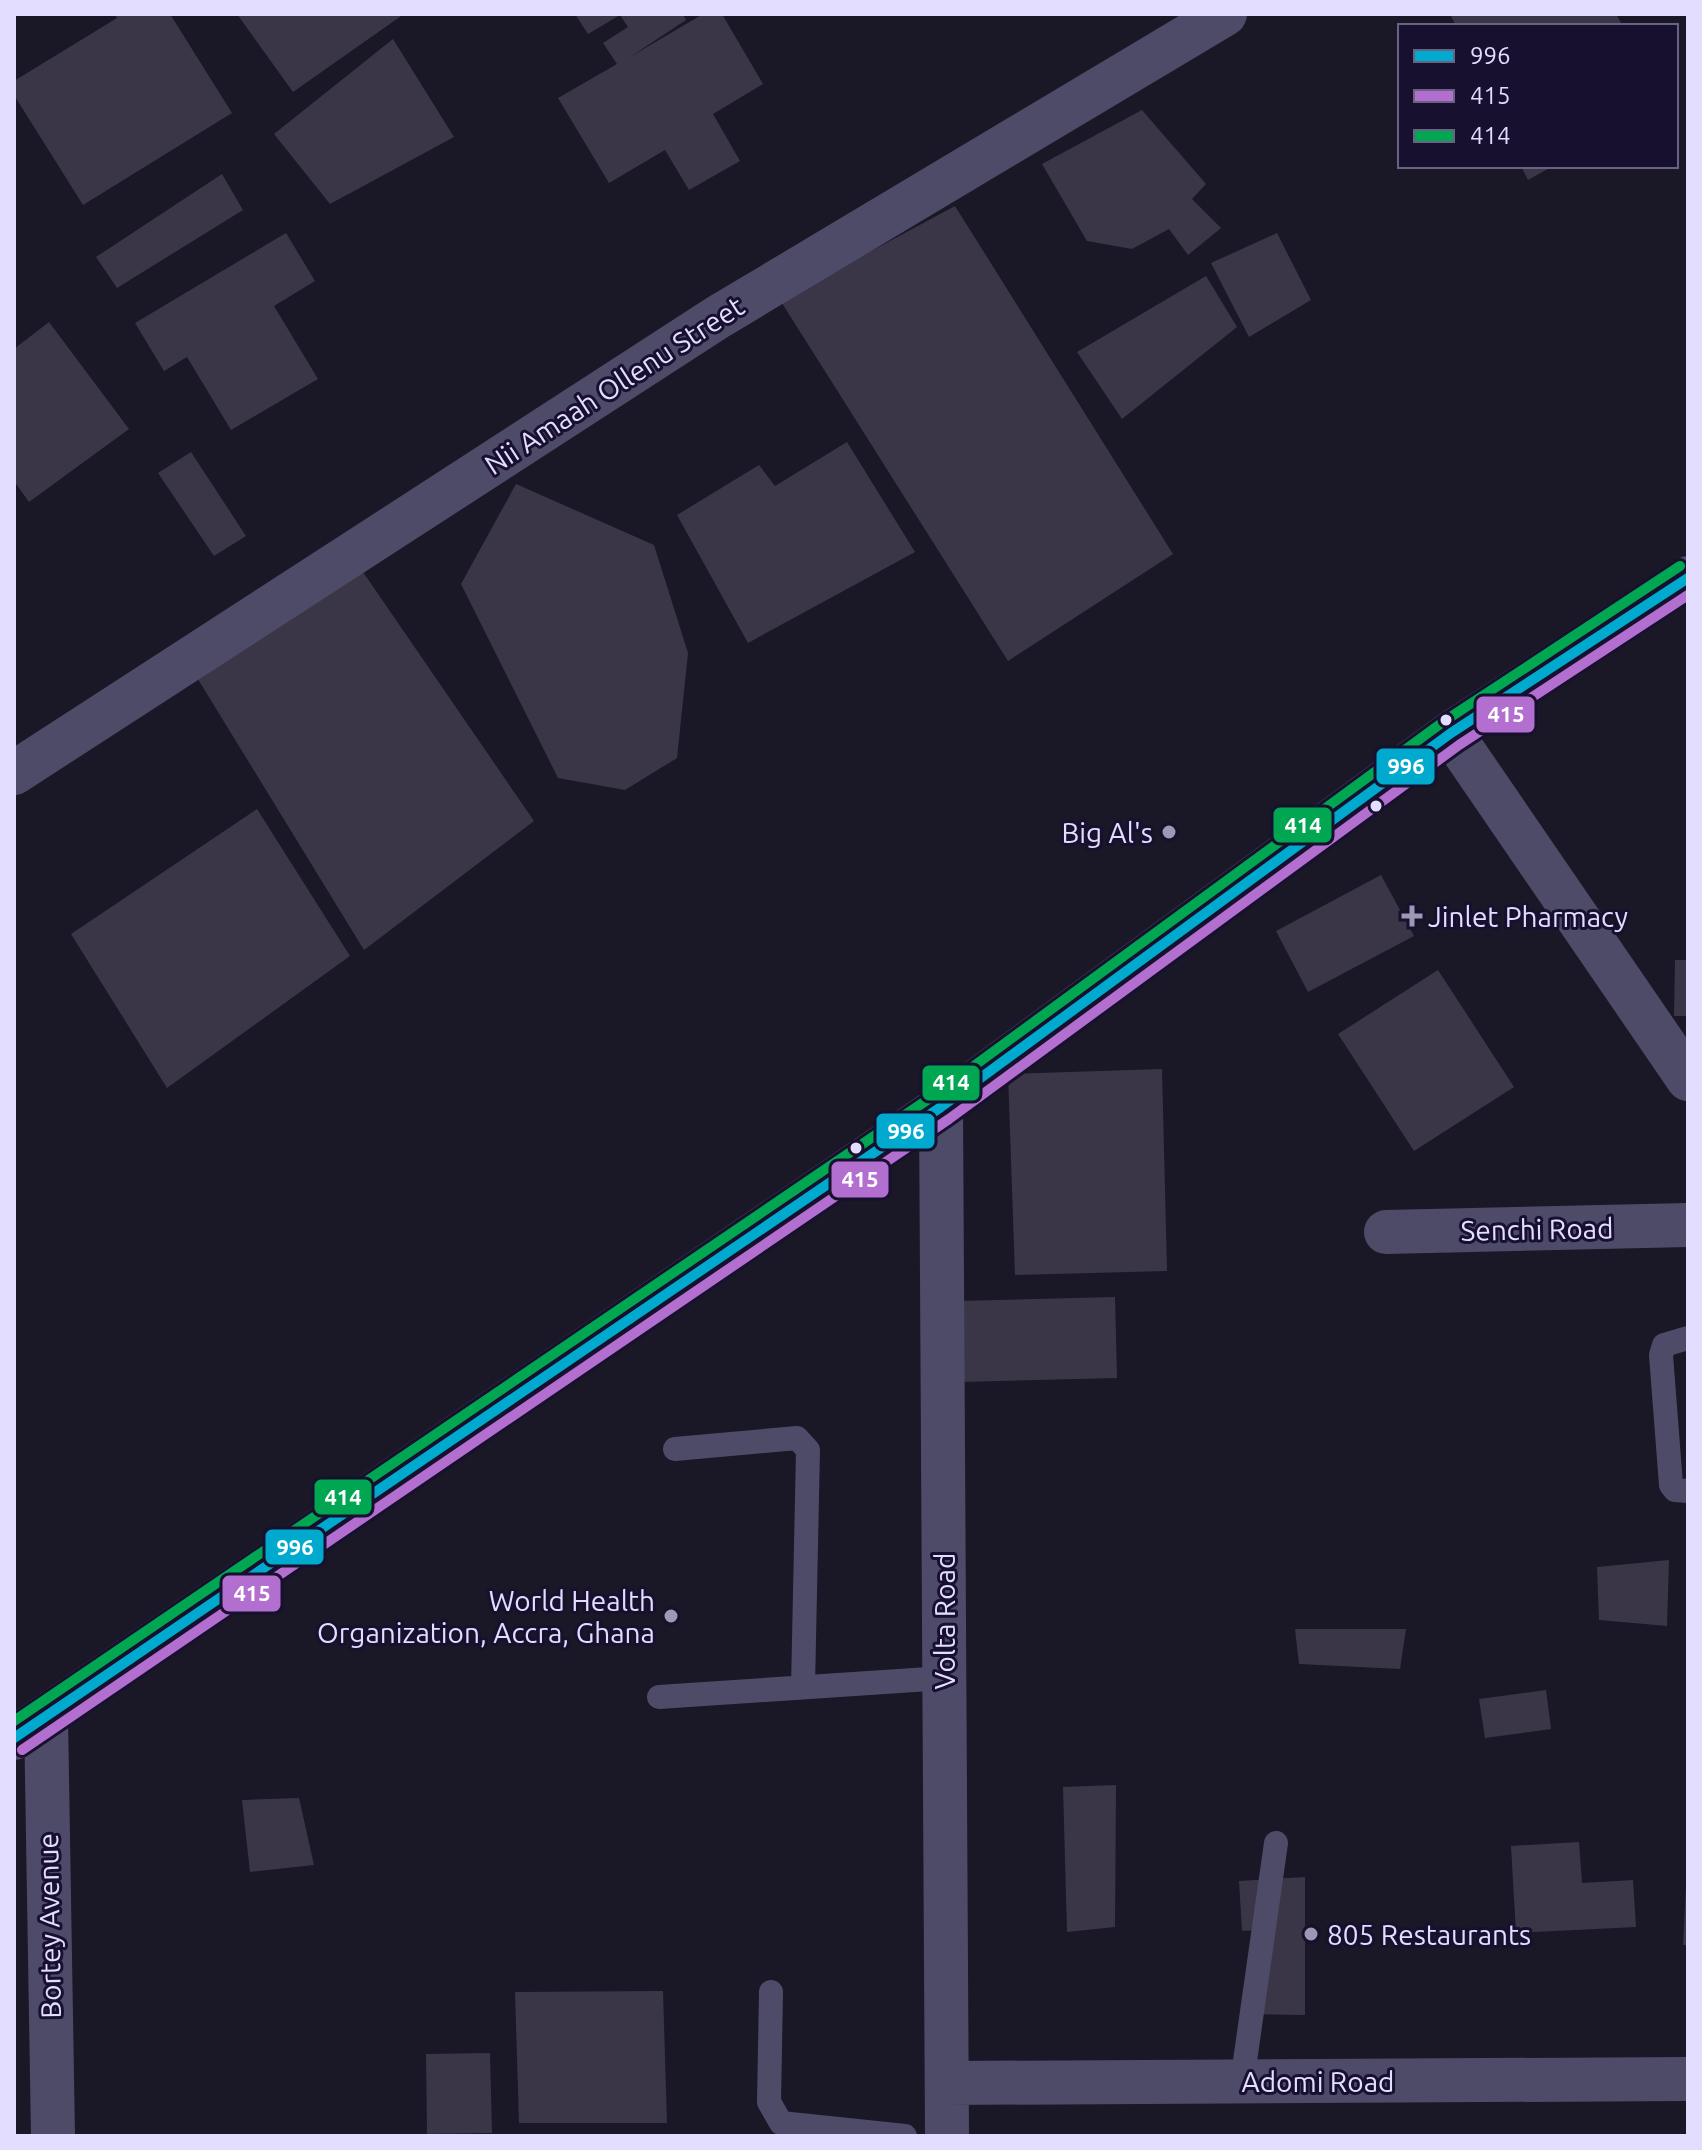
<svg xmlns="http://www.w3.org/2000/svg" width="1702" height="2150" font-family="Ubuntu,sans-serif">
<rect width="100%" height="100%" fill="#1a1727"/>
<path fill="#3a3648" d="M115 14H170L232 113 83 205 14 95V81L117 18Z
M237 14H404L293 92Z
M575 14H683L686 20 630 57 703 14H722L763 84 713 114 740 161 689 190 665 150 609 183 558 98 617 64 603 43 628 27 620 15 588 34Z
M1450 14H1616L1623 26H1456Z
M393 39 454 137 330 204 274 134Z
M1142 110 1206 184 1192 199 1221 228 1188 255 1169 229 1132 249 1087 241 1042 164Z
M1521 166H1553L1528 180Z
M222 174 243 210 117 288 96 257Z
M955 206 1173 554 1008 661 780 300Z
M286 233 315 281 274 306 318 379 231 430 187 357 164 371 135 323Z
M1277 233 1311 300 1249 337 1211 263Z
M1206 276 1237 327 1122 419 1077 352Z
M49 322 129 429 29 502 14 481V349Z
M847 442 915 552 748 643 677 515 759 465 775 486Z
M191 452 246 536 214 556 158 473Z
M516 484 654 545 688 653 677 758 625 790 558 778 461 584Z
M363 572 534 821 364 950 196 676Z
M257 809 350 956 167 1088 71 934Z
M1381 875 1414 936 1308 992 1276 931Z
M1675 960H1688V1016H1674Z
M1438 970 1514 1087 1414 1151 1338 1034Z
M1162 1069 1167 1271 1015 1275 1008 1074Z
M1115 1297 1117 1378 962 1382 959 1301Z
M1669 1560 1667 1626 1599 1620 1597 1567Z
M1295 1629H1406L1400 1669 1299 1664Z
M1546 1690 1551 1729 1485 1738 1479 1699Z
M1116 1785 1115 1927 1067 1932 1063 1787Z
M299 1798 314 1865 250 1872 242 1800Z
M1579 1842 1582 1883 1633 1880 1636 1927 1516 1933 1511 1846Z
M1305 1877V2015L1247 2014 1257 1930 1242 1931 1239 1881Z
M1686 1887 1688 1945H1683Z
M663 1991 667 2123H519L515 1992Z
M490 2053 492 2133 427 2134 426 2054Z"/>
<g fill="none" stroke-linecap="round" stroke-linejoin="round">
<path stroke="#4e4b68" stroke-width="24" d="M1688 1338 1664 1345 1661 1355 1671 1485 1675 1490 1688 1491
M675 1449 797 1438 808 1450 803 1687
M659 1697 944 1678
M771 1992 769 2102 781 2123 905 2136
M1242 2082 1276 1843"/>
<path stroke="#4e4b68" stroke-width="44" d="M1451 733 1688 1079
M14 773 718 317 1225 14
M941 1107 947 2136
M1386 1232 1688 1225
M46 1717 53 2136
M14 1738 941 1107 1451 733 1688 578
M947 2083 1688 2079"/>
<defs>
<path id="bus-1" d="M14 1738 941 1107 1451 733 1688 578"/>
<path id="bus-2" d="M22 1750 949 1119 1459 745 1688 595"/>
<path id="bus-3" d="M14 1721 933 1096 1443 722 1680 566"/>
</defs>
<use href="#bus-1" stroke="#17102e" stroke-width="16"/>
<use href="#bus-2" stroke="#17102e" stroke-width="16"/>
<use href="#bus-3" stroke="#17102e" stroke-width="16"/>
<use href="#bus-1" stroke="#00a9ce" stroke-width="10"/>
<use href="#bus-2" stroke="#b36fd0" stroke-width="10"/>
<use href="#bus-3" stroke="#00a651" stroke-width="10"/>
</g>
<g fill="#e3ddff" stroke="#17102e" stroke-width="3">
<circle cx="1446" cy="720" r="7"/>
<circle cx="1376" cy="806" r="7"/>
<circle cx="856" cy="1148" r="7"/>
</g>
<g fill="#9d98b3" stroke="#17102e" stroke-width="3">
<circle cx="1169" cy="832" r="8"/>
<path d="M1408 904h8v8h8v8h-8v8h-8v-8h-8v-8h8z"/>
<circle cx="671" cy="1616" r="8"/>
<circle cx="1311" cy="1934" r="8"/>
</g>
<g text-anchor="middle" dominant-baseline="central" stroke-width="6" stroke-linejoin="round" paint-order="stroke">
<g font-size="28" fill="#e3ddff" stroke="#17102e">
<text transform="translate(614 385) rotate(-33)">Nii Amaah Ollenu Street</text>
<text transform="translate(1537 1229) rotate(-1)">Senchi Road</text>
<text transform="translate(944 1621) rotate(-90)">Volta Road</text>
<text transform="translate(49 1926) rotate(-91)">Bortey Avenue</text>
<text x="1318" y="2081">Adomi Road</text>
</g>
<g font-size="28" fill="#e3ddff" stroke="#17102e" text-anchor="end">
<text x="1153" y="832">Big Al's</text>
<text x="1428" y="916" text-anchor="start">Jinlet Pharmacy</text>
<text x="655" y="1600">World Health<tspan x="655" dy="32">Organization, Accra, Ghana</tspan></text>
<text x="1327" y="1934" text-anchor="start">805 Restaurants</text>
</g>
</g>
<g stroke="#17102e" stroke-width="3">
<rect x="1475" y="695" width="61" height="39" rx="8" fill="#b36fd0"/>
<rect x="1375" y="747" width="61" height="39" rx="8" fill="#00a9ce"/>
<rect x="1272" y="806" width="61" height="38" rx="8" fill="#00a651"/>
<rect x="921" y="1064" width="60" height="38" rx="8" fill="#00a651"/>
<rect x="875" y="1112" width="61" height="38" rx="8" fill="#00a9ce"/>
<rect x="830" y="1160" width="60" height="39" rx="8" fill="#b36fd0"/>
<rect x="313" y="1478" width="60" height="38" rx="8" fill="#00a651"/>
<rect x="264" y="1528" width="61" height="38" rx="8" fill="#00a9ce"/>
<rect x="221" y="1574" width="61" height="39" rx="8" fill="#b36fd0"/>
</g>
<g font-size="22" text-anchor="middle" font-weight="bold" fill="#fff">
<text x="1506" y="722">415</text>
<text x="1406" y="774">996</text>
<text x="1303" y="833">414</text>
<text x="951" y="1090">414</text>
<text x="906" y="1139">996</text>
<text x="860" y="1187">415</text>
<text x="343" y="1505">414</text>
<text x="295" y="1555">996</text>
<text x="252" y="1601">415</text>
</g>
<rect width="1702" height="2150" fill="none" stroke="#e3ddff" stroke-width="32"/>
<rect x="1398" y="24" width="280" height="144" fill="#17102e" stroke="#696282" stroke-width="2"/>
<rect x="1414" y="50" width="40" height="12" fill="#00a9ce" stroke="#696282" stroke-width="2"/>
<text x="1470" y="64" font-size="24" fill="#e3ddff">996</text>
<rect x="1414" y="90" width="40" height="12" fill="#b36fd0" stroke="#696282" stroke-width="2"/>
<text x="1470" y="104" font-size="24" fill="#e3ddff">415</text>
<rect x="1414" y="130" width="40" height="12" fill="#00a651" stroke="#696282" stroke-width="2"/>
<text x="1470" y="144" font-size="24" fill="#e3ddff">414</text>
</svg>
